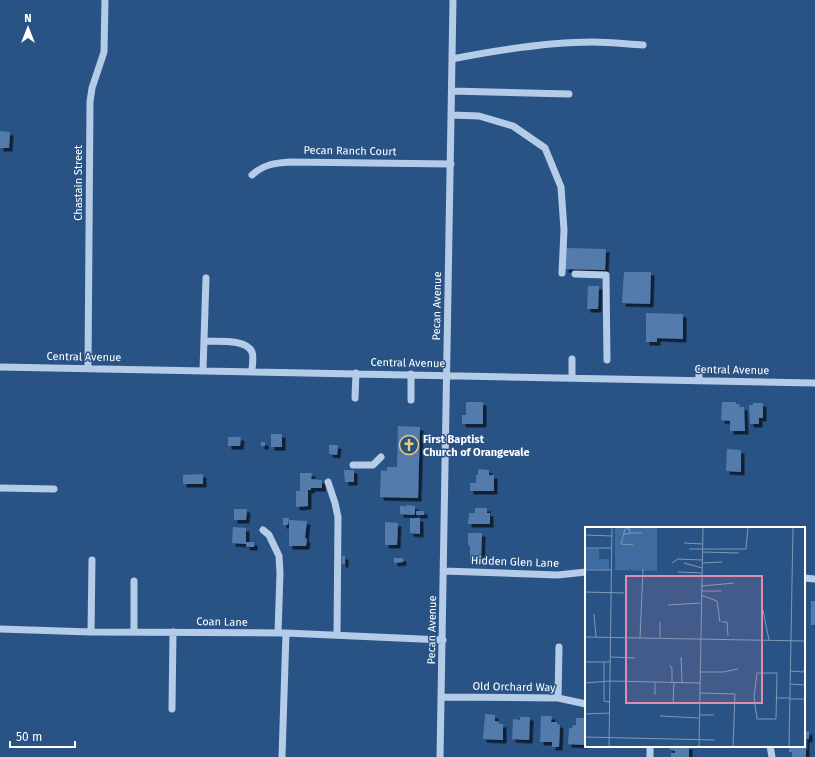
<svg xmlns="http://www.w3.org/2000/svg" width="815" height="757" font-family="'Fira Sans',sans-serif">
<defs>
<filter id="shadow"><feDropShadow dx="3.5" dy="3.5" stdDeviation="0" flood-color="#0009"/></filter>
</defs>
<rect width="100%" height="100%" fill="#295385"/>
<path fill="#527cac" filter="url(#shadow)" d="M0 131 10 132 9 148H0Z
M566 248 606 249 605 270 565 269Z
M624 272H651L650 304 622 303Z
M588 286H599L598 309H587Z
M646 313 683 314V339L657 338V342H646Z
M466 402H483V424H462V415H466Z
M722 402H736V404H740L739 407H744L745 431H730V421L721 420Z
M753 403H763V418H759V424H750L749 405H753Z
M398 426 420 427 418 498 380 497 381 470 387 471V467H397Z
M271 434H282V447H271Z
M228 437H241L240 446H228Z
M261 442H265V446H261Z
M329 445H338L337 455 329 454Z
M727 449 741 450V472L726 471Z
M478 469 489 470V475H494V491H470V483H476V475H478Z
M344 470H354V482H345Z
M300 473H312L311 479 322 480V488H311V490H308V506L296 507V491H300Z
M203 474V484H183V475Z
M406 505 415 506V514L413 515 400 514V506H405V510Z
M475 508H487V513H490V524H468L469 513H475Z
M234 509H247L246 520H234Z
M416 511H424V515H416Z
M283 518H289L288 525H283Z
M410 518H420V534L410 533Z
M289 520 307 521 305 538 307 539 306 546H289Z
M385 522 398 523 397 545H385Z
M233 527 246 528V542H254V547H246V544L232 543Z
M468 533H482L481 561 470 560V547L468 544Z
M342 556H345V564H342Z
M394 558H403V562L394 563Z
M811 601H815V625H811Z
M485 714 495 715V721L499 722V724H503V740L483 739Z
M541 716H552L551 722H557V724L560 725 559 747H552V742H540Z
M520 717H530L529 740 512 739 513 719 520 720Z
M576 718H586V745L568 744 569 728H572L573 725H576Z
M809 731V739H806V757H792V752H789V746H804V732Z
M669 746H689V757H671V753H675V751L669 749Z"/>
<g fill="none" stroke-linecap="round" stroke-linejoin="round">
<path stroke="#b4cce7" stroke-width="7" d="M452 59C498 50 546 42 593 42 610 42 626 44 643 45
M452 91 569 94
M451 115 479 116 513 126 545 148 561 187 564 230 562 273
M252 175C264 164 275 163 291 162L451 164
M575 274 606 275 607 360
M204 341C216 342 246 338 252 352 254 357 252 366 252 371
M0 367 815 383
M88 368 90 102 92 88 104 52 105 0
M699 369V380
M203 370 206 278
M572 378V359
M355 398 356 373
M411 400V374
M353 465H373L381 457
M328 482 335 503 338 517 337 635
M0 488 54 489
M263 530 269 535 279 556 280 573 278 633
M444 571 558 575 586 572
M804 578 815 579
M134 581V632
M0 629 91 632 286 633 443 640
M91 632 92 560
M442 697 558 698 586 704
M558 698 559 647
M172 709 173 632
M650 746V757
M770 746 772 757
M282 757 286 633
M440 757 453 0"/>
</g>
<defs>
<symbol id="church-ring" viewBox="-11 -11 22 22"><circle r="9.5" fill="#295385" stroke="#eecb7b" stroke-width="1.5"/><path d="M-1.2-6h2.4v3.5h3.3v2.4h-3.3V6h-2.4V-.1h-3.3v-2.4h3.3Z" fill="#eecb7b"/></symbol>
</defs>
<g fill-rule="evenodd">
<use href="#church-ring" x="398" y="434" width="22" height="22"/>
</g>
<g text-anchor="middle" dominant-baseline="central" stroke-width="3" stroke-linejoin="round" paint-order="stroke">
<g font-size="11" fill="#fff" stroke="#295385">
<text transform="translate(350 151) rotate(1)">Pecan Ranch Court</text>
<text transform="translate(78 183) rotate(-90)">Chastain Street</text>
<text transform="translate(437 306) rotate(-89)">Pecan Avenue</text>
<text transform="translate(84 357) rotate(1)">Central Avenue</text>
<text transform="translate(408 363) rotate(1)">Central Avenue</text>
<text transform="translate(732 370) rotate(1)">Central Avenue</text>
<text transform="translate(515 562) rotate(2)">Hidden Glen Lane</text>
<text transform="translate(222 622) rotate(1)">Coan Lane</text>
<text transform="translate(432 630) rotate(-89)">Pecan Avenue</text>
<text transform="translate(514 687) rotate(1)">Old Orchard Way</text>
</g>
<g font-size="11" font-weight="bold" fill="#fff" stroke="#295385" text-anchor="start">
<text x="423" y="439">First Baptist<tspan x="423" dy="13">Church of Orangevale</tspan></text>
</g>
</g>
<g transform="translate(585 527)">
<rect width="220" height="220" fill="#295385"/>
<path d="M30 0H72V44L30 43ZM0 22H14V32H24V43L0 42Z" fill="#3e6ca1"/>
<path fill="none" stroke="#7f98b6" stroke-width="1" d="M44 6H57M39 7H44L45 2H40L36 17 48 18M0 8 27 9M99 16 117 17M0 21H27M104 22H161L163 0M117 25 154 26M87 36 93 32 117 33M99 36 117 41M117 36 137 35M0 43H27M93 45 117 46M117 59 149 56M116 64H136M0 65 39 66M116 68 132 74 135 95M83 78 116 76M178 83 184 113M9 87 11 110M137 95H142L143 109M0 110 220 114M55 111 58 42M75 111V95M26 130 50 131M96 130 97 155M0 135H26M19 135V174L25 175M85 138 87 142V155M205 144 218 145 220 142M115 145H138L153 142M172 146H192L191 192H172L169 170ZM0 156 25 154 115 156M205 157 220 158M115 166 150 167 148 220M70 168V155M192 171H205M205 172H220M88 177 89 155M0 187 25 186M114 188H129M75 189 114 191M0 210 130 213M24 220 27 0M114 220 118 0M204 220 208 0"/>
<path fill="#e08cad" fill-opacity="0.15" stroke="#e08cad" stroke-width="2" d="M41 49H177V176H41Z"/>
<rect width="220" height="220" fill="none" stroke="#fff" stroke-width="2"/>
</g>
<g transform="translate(28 28)" stroke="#295385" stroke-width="3" paint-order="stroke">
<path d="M0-3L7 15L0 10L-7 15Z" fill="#ffffff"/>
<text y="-6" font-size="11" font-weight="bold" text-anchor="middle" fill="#ffffff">N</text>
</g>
<path d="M10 741v6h65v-6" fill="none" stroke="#ffffff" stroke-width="2"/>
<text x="16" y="741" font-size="12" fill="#ffffff" stroke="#295385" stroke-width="3" paint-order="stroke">50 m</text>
</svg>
